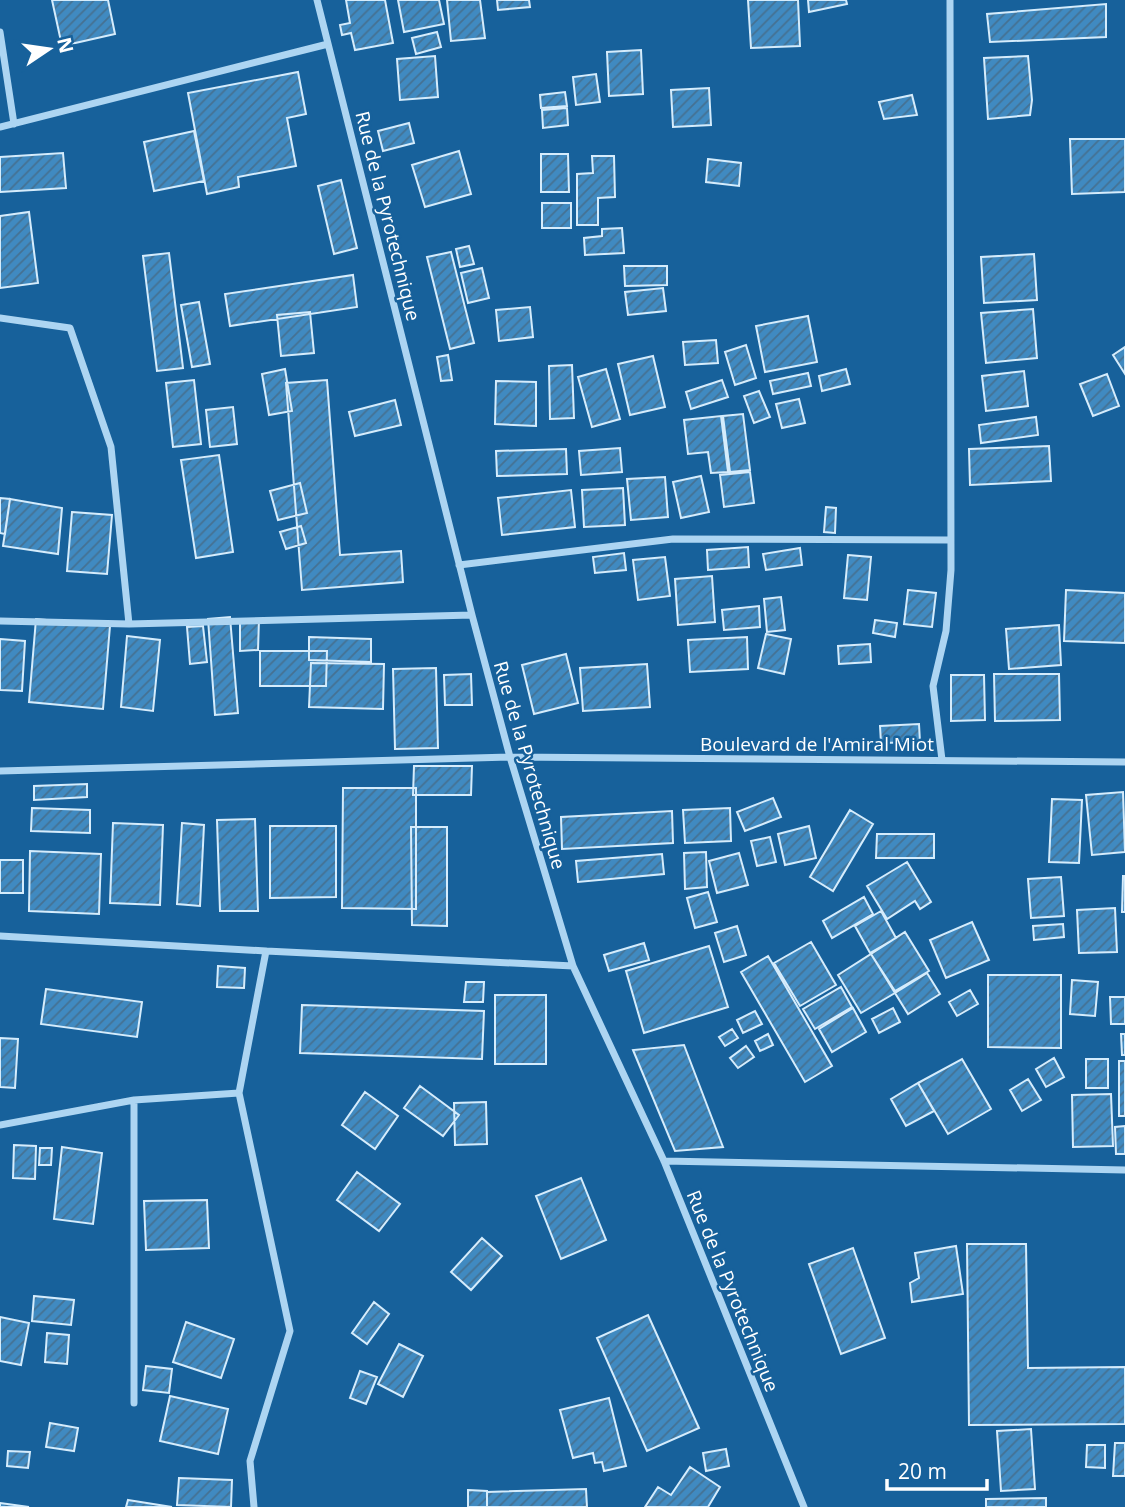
<svg xmlns="http://www.w3.org/2000/svg" width="1125" height="1507" font-family="'Open Sans',sans-serif">
<defs>
<pattern id="building-hatch" width="6" height="6" patternUnits="userSpaceOnUse" patternTransform="scale(1.75)"><rect width="6" height="6" fill="#408ac1"/><path d="M-1 1l2-2M0 6l6-6M5 7l2-2" fill="none" stroke="#457192"/></pattern>
</defs>
<rect width="100%" height="100%" fill="#17619b"/>
<path fill="url(#building-hatch)" stroke="#d5ecfc" stroke-width="2" d="M52 0H108L115 34 62 46Z
M346 0H385L393 43 355 50 351 33 342 35 340 25 350 23Z
M398 0H439L444 24 404 32Z
M447 0H480L485 38 451 41Z
M497 0H529L530 7 498 10Z
M748 0H798L800 46 751 48Z
M808 0H846L847 4 809 12Z
M1106 4V37L990 42 987 14Z
M437 32 441 47 416 54 412 38Z
M641 50 643 94 609 96 607 52Z
M435 56 438 97 400 100 397 59Z
M1028 56 1032 100 1030 115 988 119 984 58Z
M298 72 306 114 287 118 296 166 238 177 239 187 207 194 188 93Z
M596 74 600 102 576 105 573 77Z
M709 88 711 125 673 127 671 90Z
M565 92 567 106 541 108 540 95Z
M912 95 917 115 884 119 879 102Z
M567 108 568 125 543 128 542 110Z
M409 123 414 143 383 151 378 131Z
M194 131 204 181 154 191 144 142Z
M1070 139H1125V192L1072 194Z
M459 151 471 194 425 207 412 165Z
M63 153 66 188 0 192V157Z
M541 154H568L569 192H541Z
M592 156H614L615 197 598 198V225H577V174L593 173Z
M708 159 741 163 739 186 706 182Z
M341 180 357 248 334 254 318 186Z
M542 203H571V228H542Z
M29 212 38 283 0 288V216Z
M622 228 624 253 585 255 584 238 602 236V229Z
M469 246 474 264 460 267 456 249Z
M451 252 474 343 450 349 427 257Z
M169 253 183 368 157 371 143 256Z
M1034 254 1037 300 984 303 981 257Z
M624 266H667V285L625 286Z
M482 268 489 298 468 303 461 273Z
M353 275 357 307 230 326 225 294Z
M663 288 666 311 628 315 625 292Z
M199 302 210 364 192 367 181 305Z
M530 307 533 337 499 341 496 310Z
M1033 309 1037 358 986 363 981 313Z
M310 312 314 353 281 356 277 315Z
M808 316 817 362 765 372 756 326Z
M716 340 718 363 685 365 683 342Z
M746 345 756 378 735 385 725 352Z
M1125 347V374L1113 355Z
M448 355 452 380 441 381 437 357Z
M653 356 665 407 630 415 618 364Z
M572 365 574 418 550 419 549 366Z
M285 369 292 411 269 415 262 374Z
M606 369 620 419 592 427 578 377Z
M846 369 850 384 822 391 819 376Z
M1024 371 1028 406 986 411 982 376Z
M808 373 811 386 773 394 770 381Z
M1107 374 1119 406 1093 416 1080 384Z
M194 380 201 444 173 447 166 383Z
M327 380 340 555 401 551 403 582 302 590 286 383Z
M722 380 728 397 691 409 686 392Z
M496 381 536 382V426L495 424Z
M759 391 770 417 754 423 744 396Z
M799 399 805 423 782 428 776 404Z
M395 400 401 425 355 436 349 412Z
M233 407 237 444 210 447 206 410Z
M743 414 750 470 730 472 723 416Z
M721 416 728 472 711 473 708 452 688 454 684 420Z
M1036 417 1038 435 981 443 979 425Z
M1049 446 1051 481 970 485 969 449Z
M620 448 622 472 581 475 579 451Z
M566 449 567 474 497 476 496 451Z
M219 455 233 552 196 558 181 460Z
M750 472 754 503 724 507 720 475Z
M701 476 709 512 681 518 673 482Z
M665 477 668 517 631 520 627 479Z
M300 483 307 513 278 520 270 491Z
M623 488 625 525 584 527 582 490Z
M571 490 575 527 502 535 498 498Z
M0 498 10 499 5 534 0 533Z
M10 499 62 508 58 554 3 546Z
M826 507 836 508 835 533 824 532Z
M72 512 112 515 107 574 67 571Z
M301 526 306 543 286 549 280 532Z
M748 547 749 567 708 570 707 550Z
M800 548 802 565 766 570 763 554Z
M624 553 626 570 595 573 593 557Z
M848 555 871 557 867 600 844 598Z
M665 557 670 596 638 600 633 560Z
M712 576 715 622 678 625 675 579Z
M908 590 936 593 932 627 904 624Z
M1066 590 1125 593V643L1064 641Z
M781 597 785 630 767 632 764 599Z
M759 606 760 627 724 630 722 610Z
M230 617 238 713 215 715 208 619Z
M36 619 110 626 103 709 29 702Z
M240 619H259L258 650 240 651Z
M875 620 897 623 895 637 873 633Z
M1059 625 1061 665 1009 669 1006 629Z
M203 626 207 662 190 664 187 627Z
M766 634 791 639 784 674 758 668Z
M127 636 160 640 153 711 121 707Z
M309 637 371 639V662L309 660Z
M747 637 748 669 690 672 688 640Z
M0 639 25 641 22 691 0 690Z
M870 644 871 662 839 664 838 646Z
M260 651H327L326 686H260Z
M566 654 578 703 534 714 522 665Z
M311 663 384 664 383 709 309 707Z
M647 664 650 707 583 711 580 668Z
M436 668 438 748 395 749 393 669Z
M471 674 472 705H445L444 675Z
M994 674H1059L1060 720 995 721Z
M951 675H984L985 720 951 721Z
M919 724 920 742 881 743 880 726Z
M414 766H472L471 795H413Z
M87 784V797L34 800V786Z
M343 788H416V909L342 908Z
M1123 792 1125 852 1092 855 1086 795Z
M773 798 781 817 745 831 737 812Z
M1052 799 1082 800 1079 863 1049 862Z
M32 808 90 810V833L31 831Z
M730 808 731 841 685 843 683 810Z
M850 810 873 824 833 891 810 877Z
M672 811 673 843 562 849 561 817Z
M255 819 258 911H220L217 820Z
M113 823 163 825 160 905 110 903Z
M182 823 204 825 200 906 177 904Z
M270 826H336V897L270 898Z
M809 826 816 858 785 865 778 834Z
M411 827H447V926L412 925Z
M877 834H934V858H876Z
M770 837 776 862 757 866 751 841Z
M30 851 101 854 99 914 29 911Z
M706 852 707 887 685 889 684 853Z
M739 853 748 885 717 893 709 861Z
M662 854 664 874 578 882 576 861Z
M0 860H23V893H0Z
M907 862 931 902 920 909 915 901 887 919 867 886Z
M1123 876H1125V912H1122Z
M1061 877 1064 916 1031 918 1028 879Z
M708 892 717 922 695 928 687 898Z
M864 897 873 914 832 938 823 921Z
M1115 908 1117 952 1079 953 1077 910Z
M881 911 896 938 870 953 855 926Z
M972 922 989 960 946 978 930 940Z
M1063 924 1064 937 1034 940 1033 926Z
M737 926 746 955 724 962 715 933Z
M905 932 929 971 895 991 871 954Z
M811 942 836 985 800 1006 774 963Z
M644 943 649 960 609 971 604 955Z
M709 946 728 1007 644 1033 626 971Z
M871 954 895 993 861 1013 838 975Z
M768 956 832 1066 805 1082 741 972Z
M218 966 245 968 244 988 217 987Z
M927 973 940 994 908 1014 895 993Z
M988 975H1061V1048L988 1047Z
M1072 980 1098 982 1095 1016 1070 1014Z
M466 982H484L483 1002H464Z
M841 987 852 1007 815 1029 803 1009Z
M46 989 142 1002 137 1037 41 1024Z
M970 990 978 1004 957 1016 949 1002Z
M495 995H546V1064H495Z
M1110 997H1125V1024H1111Z
M302 1005 484 1011 482 1059 300 1053Z
M853 1008 866 1032 832 1052 819 1029Z
M893 1008 900 1022 879 1033 872 1019Z
M755 1011 762 1024 743 1033 737 1020Z
M732 1029 738 1038 725 1046 719 1037Z
M768 1034 773 1045 760 1051 755 1041Z
M1121 1034H1125V1055H1122Z
M0 1038 18 1039 15 1088 0 1087Z
M684 1045 723 1147 675 1151 633 1050Z
M746 1046 754 1057 738 1068 730 1058Z
M1054 1058 1064 1077 1046 1087 1036 1069Z
M962 1059 991 1109 948 1134 918 1083Z
M1086 1059H1108V1088H1086Z
M1119 1061H1125V1116H1119Z
M1028 1079 1041 1100 1022 1111 1010 1090Z
M918 1083 934 1111 906 1126 891 1099Z
M420 1086 459 1115 443 1136 404 1108Z
M365 1092 398 1116 375 1149 342 1125Z
M1111 1094 1113 1146 1073 1147 1072 1095Z
M486 1102 487 1144 455 1145 454 1103Z
M1125 1126V1154H1116L1115 1127Z
M14 1145 36 1146 35 1179 13 1178Z
M62 1147 102 1153 93 1224 54 1219Z
M40 1148H52L51 1165H39Z
M357 1172 400 1204 379 1231 337 1200Z
M581 1178 606 1240 561 1259 536 1196Z
M207 1200 209 1248 146 1250 144 1201Z
M482 1238 502 1256 471 1290 451 1272Z
M967 1244H1026L1028 1368 1125 1367V1424L969 1425Z
M956 1246 963 1294 912 1302 910 1283 919 1278 915 1253Z
M853 1248 885 1338 841 1354 809 1264Z
M34 1296 74 1300 71 1325 32 1321Z
M374 1302 389 1314 367 1344 352 1333Z
M648 1315 699 1428 647 1451 597 1338Z
M0 1317 29 1323 21 1365 0 1361Z
M186 1322 234 1339 221 1378 173 1362Z
M47 1333 69 1335 67 1364 45 1362Z
M399 1344 423 1356 403 1397 378 1384Z
M146 1366 172 1369 169 1393 143 1390Z
M360 1371 377 1377 366 1404 350 1398Z
M170 1396 228 1409 218 1454 160 1441Z
M609 1398 626 1466 604 1471 602 1462 595 1463 593 1453 573 1458 560 1410Z
M50 1423 78 1428 74 1451 46 1447Z
M1031 1429 1035 1489 1001 1491 997 1431Z
M1115 1443H1125V1476H1113Z
M1087 1445H1105V1468L1086 1467Z
M726 1449 729 1466 706 1471 703 1453Z
M8 1451 30 1452 28 1468 7 1466Z
M690 1467 720 1487 708 1507H645L658 1487 671 1495Z
M179 1478 232 1480 231 1507 177 1505Z
M586 1489 587 1507H487V1492Z
M468 1490 487 1491V1507H468Z
M1046 1498V1507H986V1499Z
M128 1500 172 1507H126Z
M0 1503 29 1507H0Z"/>
<g fill="none" stroke-linecap="round" stroke-linejoin="round">
<path stroke="#add5f2" stroke-width="7" d="M317 0 472 615 510 757 573 966 664 1161 804 1507
M0 32 14 124
M0 127 328 44
M0 318 70 328 111 447 129 624
M459 565 673 539 951 540
M0 621 129 624 472 615
M942 760 933 686 946 631 951 570 950 0
M0 771 510 757 1125 762
M0 936 266 951
M134 1100V1403
M0 1125 134 1100 239 1093
M664 1161 1125 1170
M254 1507 250 1461 290 1331 239 1093 266 951 573 966"/>
</g>
<g text-anchor="middle" dominant-baseline="central" stroke-width="5" stroke-linejoin="round" paint-order="stroke">
<g font-size="19" fill="#fff" stroke="#17619b">
<text transform="translate(388 216) rotate(76)">Rue de la Pyrotechnique</text>
<text x="817" y="744">Boulevard de l'Amiral Miot</text>
<text transform="translate(530 765) rotate(74)">Rue de la Pyrotechnique</text>
<text transform="translate(733 1291) rotate(68)">Rue de la Pyrotechnique</text>
</g>
</g>
<g transform="translate(49 49) rotate(77)" stroke="#17619b" stroke-width="5" paint-order="stroke">
<path d="M0-5L12 26L0 18L-12 26Z" fill="#ffffff"/>
<text y="-10" font-size="19" font-weight="bold" text-anchor="middle" fill="#ffffff">N</text>
</g>
<path d="M887 1479v10h100v-10" fill="none" stroke="#ffffff" stroke-width="3.5"/>
<text x="898" y="1479" font-size="21" fill="#ffffff" stroke="#17619b" stroke-width="5" paint-order="stroke">20 m</text>
</svg>
